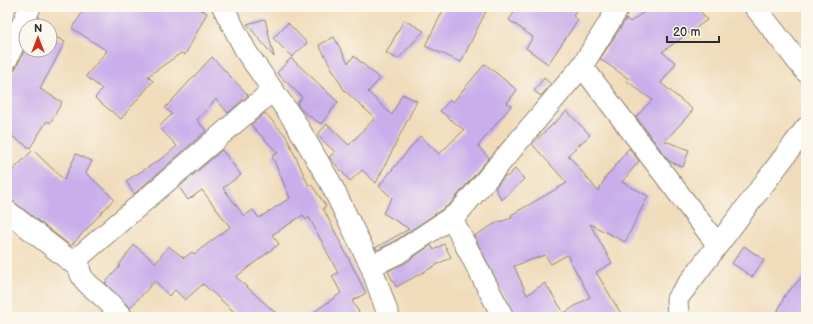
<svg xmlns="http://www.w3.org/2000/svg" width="813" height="324" font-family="'Balsamiq Sans',sans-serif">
<rect width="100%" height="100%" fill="#fbf7ec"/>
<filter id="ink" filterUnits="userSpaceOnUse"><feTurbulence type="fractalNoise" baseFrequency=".025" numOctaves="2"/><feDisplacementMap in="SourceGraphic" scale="8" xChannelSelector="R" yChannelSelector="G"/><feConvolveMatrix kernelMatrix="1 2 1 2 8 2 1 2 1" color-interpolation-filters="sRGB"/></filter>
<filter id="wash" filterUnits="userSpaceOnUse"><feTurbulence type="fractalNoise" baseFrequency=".012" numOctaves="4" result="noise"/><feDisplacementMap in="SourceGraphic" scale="16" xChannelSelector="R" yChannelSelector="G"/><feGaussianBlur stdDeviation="0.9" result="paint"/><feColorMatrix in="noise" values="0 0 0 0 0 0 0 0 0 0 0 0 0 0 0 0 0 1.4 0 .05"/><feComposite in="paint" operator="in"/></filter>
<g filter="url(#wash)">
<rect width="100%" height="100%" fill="#f0dcbb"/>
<g id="blocks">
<path fill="#c9aeeb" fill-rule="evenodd" d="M86 7H196L207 13 185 55 181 53 148 76 153 81 121 119 95 98 102 89 86 76 107 51 72 28Z
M445 7H488L461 62 425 46Z
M518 7H579L573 16 578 20 548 64 526 48 533 37 509 20Z
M651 7H697L707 20 662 52 676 63 661 83 693 110 665 141 689 150 683 167 669 161 636 117 652 100 627 81 629 79 600 59 626 19 630 22Z
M265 19 274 57 247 24Z
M404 20 424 31 398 59 386 53Z
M288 23 307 43 292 57 273 38Z
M50 34 65 42 40 89 62 102 50 123 47 121 30 148 7 133V71L13 73 26 48V50H50Z
M334 37 348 63 354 56 380 79 368 92 392 115 402 94 417 101 376 183 362 170 350 181 329 157 335 152 317 135 327 124 349 145 375 118 344 90 319 45Z
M212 57 248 95 228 113 216 99 197 120 206 131 134 194 126 181 164 157 177 146 159 127 172 114 165 108Z
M291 58 338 102 321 124 300 109 297 104 302 97 277 73Z
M485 64 517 90 507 103 511 106 478 146 489 158 450 204 392 243 377 250 375 248 409 229 383 213 392 198 379 186 420 136 439 154 464 130 440 111 450 100 453 102Z
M544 78 551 84 541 96 534 91Z
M567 111 590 135 568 155 598 191 607 175H608L629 148 639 161 622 182 648 196 625 242 590 224 612 263 596 272 623 317H515L474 236 496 223 512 218 511 215 567 183 532 144ZM545 255 551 264 567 255 590 297 564 313 545 283 527 295 514 266Z
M265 113 286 136 309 186 311 184 326 206 323 208 366 293 352 301 362 317H307L341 293 332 276 338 273 309 217 306 220 303 215 272 235 279 244 236 277 280 317H240L203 284 185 300 175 290 169 296 155 281 130 308 105 283 120 266 119 265 134 245 156 263 168 246 184 258 192 252 194 254 230 227 202 190 188 200 179 187 222 150 241 175 223 188 244 216 253 210 259 218 290 198 272 156 278 153 251 125Z
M33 150 64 180 76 154 92 161 86 173 114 199 71 246 14 202 7 199V176Z
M515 169 524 179 502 200 495 188 505 176 507 177Z
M444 244 451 257 396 287 388 271 405 263 431 245 434 250Z
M744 246 764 260 752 277 732 263Z
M806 273V312L804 317H775L785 295Z"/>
</g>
</g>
<g filter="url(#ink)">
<use href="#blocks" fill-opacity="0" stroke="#8e8473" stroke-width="1"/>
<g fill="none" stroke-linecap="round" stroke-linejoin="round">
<defs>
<path id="street" d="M223 7 247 53 295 122 330 182 371 266 389 317
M755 7 806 72
M7 59 30 7
M582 66 717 244
M7 211 78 267
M452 219 503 317
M371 266 398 253 458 213 582 66 619 7
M122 317C116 310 110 303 103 297 88 283 77 280 79 257L273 90
M678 317 677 299 806 128"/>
</defs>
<use href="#street" stroke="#8e8473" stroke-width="23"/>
<use href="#street" stroke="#fff" stroke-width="21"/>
</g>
</g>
<rect width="813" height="324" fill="none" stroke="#fbf7ec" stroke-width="24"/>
<g transform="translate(38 38)"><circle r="19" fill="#fbf7ec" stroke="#a8a59f"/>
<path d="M0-3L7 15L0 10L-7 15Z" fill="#c8321e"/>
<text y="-6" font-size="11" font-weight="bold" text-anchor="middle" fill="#2b2b2b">N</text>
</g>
<path d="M667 36v6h52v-6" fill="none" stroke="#2b2b2b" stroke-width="2"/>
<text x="673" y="36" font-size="12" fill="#2b2b2b" stroke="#fbf7ec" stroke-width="3" paint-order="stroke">20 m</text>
</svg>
